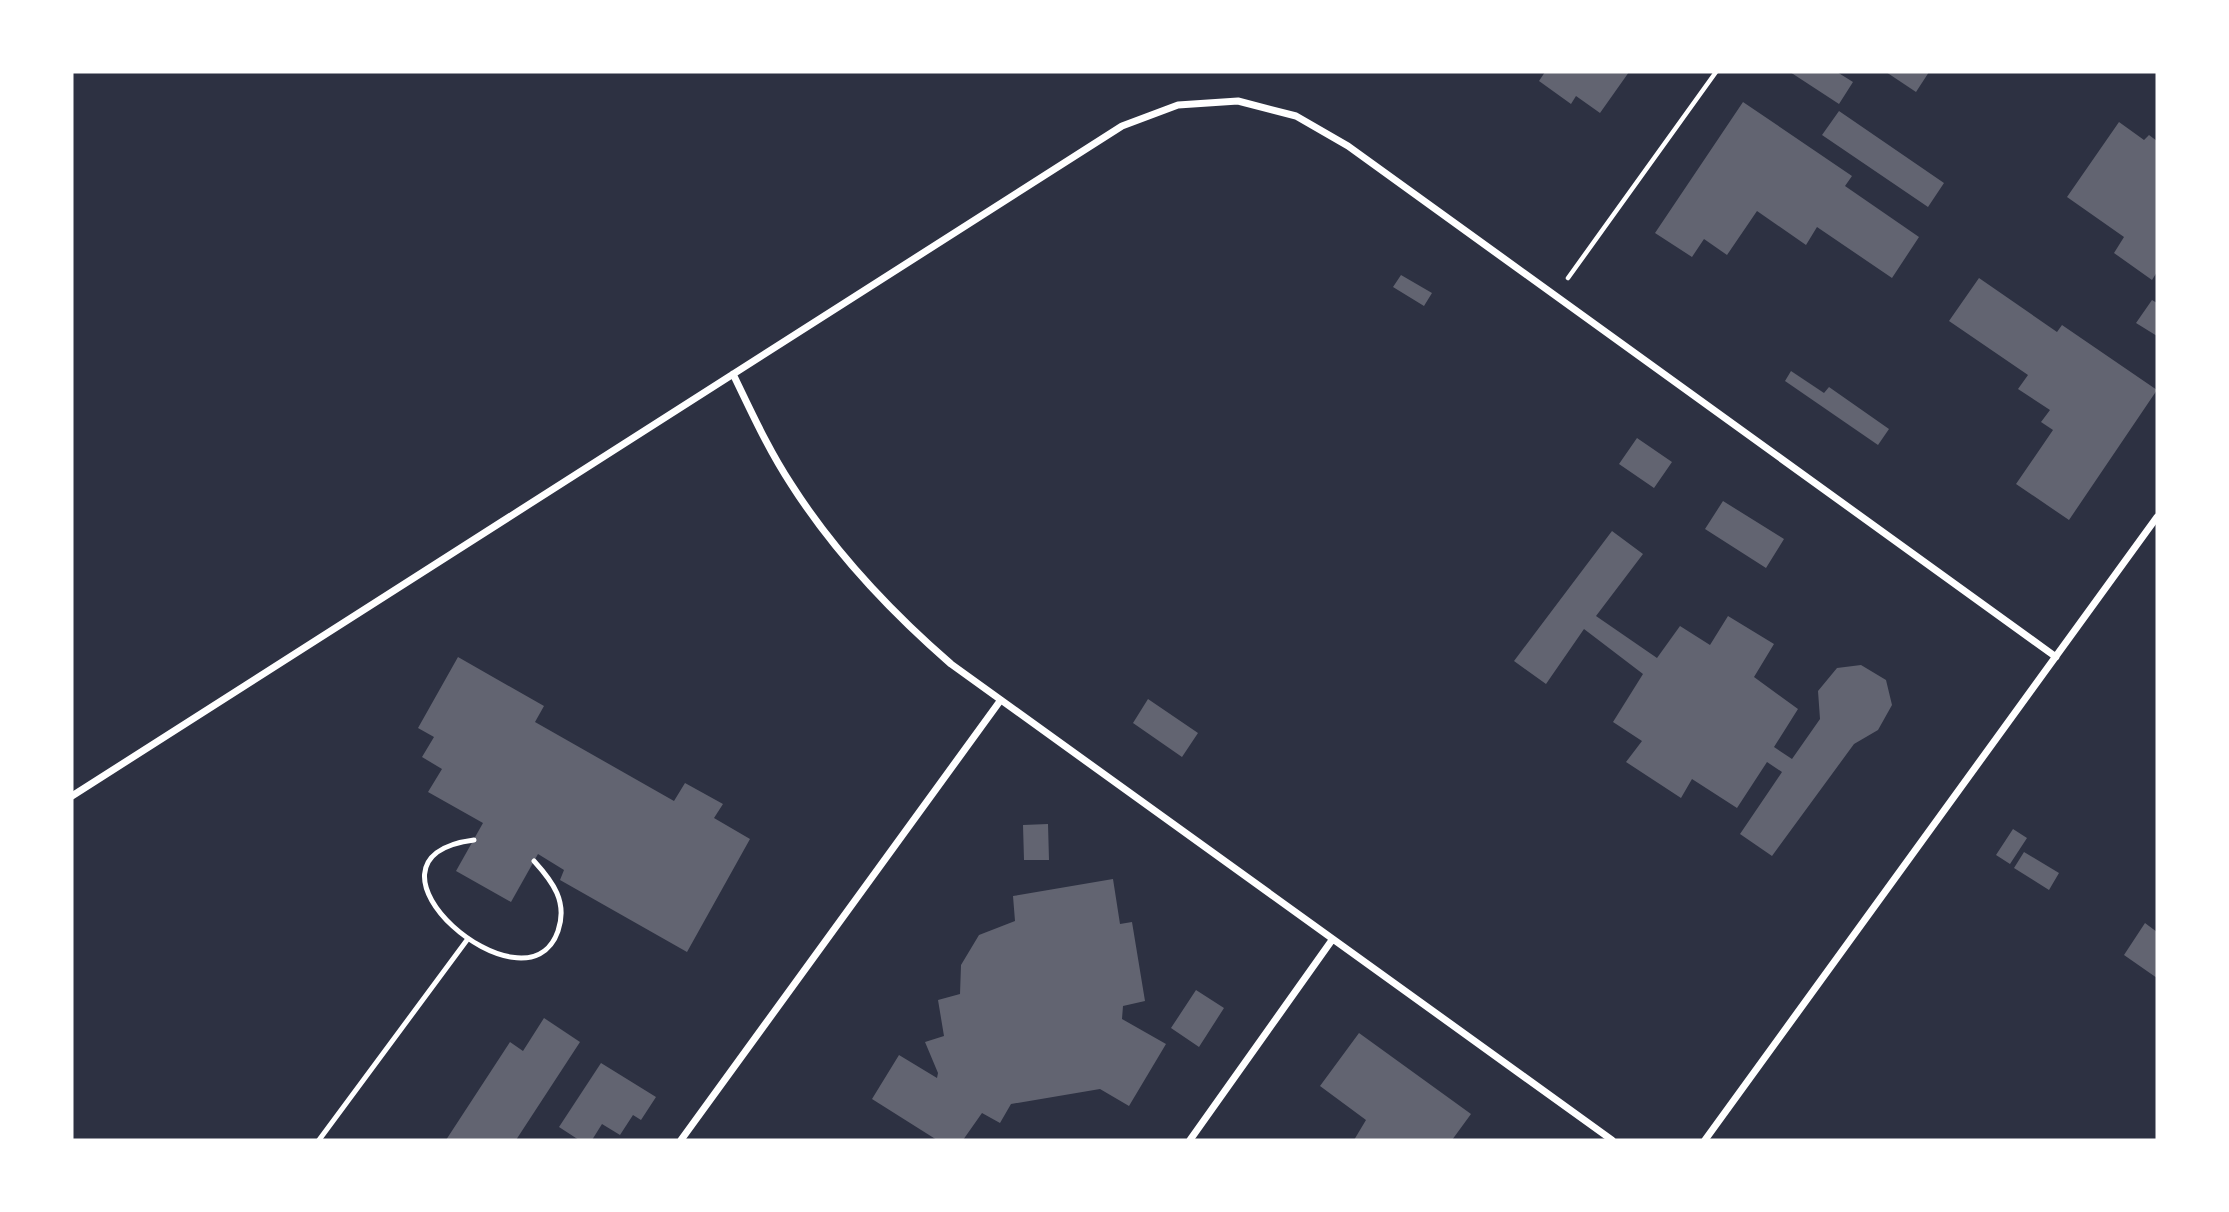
<svg xmlns="http://www.w3.org/2000/svg" width="2229" height="1212" font-family="'Roboto Serif',serif">
<rect width="100%" height="100%" fill="#2d3142"/>
<path fill="#626471" d="M1545 72H1629L1600 113 1576 96 1571 104 1539 81Z
M1790 72H1837L1853 82 1839 104Z
M1886 72H1929L1916 92Z
M1743 102 1852 176 1845 186 1919 237 1892 278 1817 227 1806 245 1757 211 1727 255 1704 239 1692 257 1655 233Z
M1839 111 1944 183 1928 207 1822 135Z
M2119 122 2144 140 2149 135 2157 141V272L2152 280 2114 253 2124 237 2067 197Z
M1401 275 1432 293 1424 306 1393 287Z
M1979 278 2057 332 2062 325 2157 390 2069 520 2016 484 2053 430 2041 422 2050 410 2018 389 2028 375 1949 321Z
M2152 300 2157 303V336L2136 323Z
M1791 371 1824 393 1829 387 1889 429 1878 445 1785 381Z
M1637 438 1672 462 1654 488 1619 464Z
M1723 501 1784 539 1766 568 1705 529Z
M1612 531 1643 554 1596 616 1657 658 1680 626 1710 645 1728 616 1774 644 1754 677 1798 709 1774 747 1792 759 1820 719 1818 691 1837 668 1861 665 1886 680 1892 705 1878 730 1854 744 1772 856 1740 834 1782 772 1767 762 1737 808 1692 779 1681 798 1626 762 1642 741 1613 722 1643 674 1584 629 1546 684 1514 661Z
M458 657 544 706 535 722 674 801 685 783 723 804 714 818 750 839 687 952 560 880 564 870 538 854 511 902 456 871 483 823 428 792 442 769 422 757 434 737 418 728Z
M1148 699 1198 733 1182 757 1133 723Z
M1048 824 1049 860H1024L1023 825Z
M2013 829 2027 838 2010 864 1996 855Z
M2024 852 2059 873 2049 890 2014 868Z
M1113 879 1120 924 1132 922 1145 1001 1123 1006 1122 1019 1166 1044 1129 1106 1100 1089 1011 1104 1000 1123 982 1113 963 1140H937L872 1099 899 1055 937 1078 938 1073 925 1042 944 1036 938 1000 960 994 961 965 979 935 1015 921 1013 896Z
M2145 923 2157 932V978L2124 955Z
M1196 990 1224 1008 1199 1047 1171 1028Z
M544 1018 580 1042 516 1140H446L510 1042 523 1051Z
M1359 1033 1471 1114 1452 1140H1354L1366 1120 1320 1086Z
M601 1063 656 1097 641 1120 633 1115 620 1135 602 1124 592 1140H579L559 1127Z"/>
<g fill="none" stroke-linecap="round" stroke-linejoin="round">
<path stroke="#fff" stroke-width="4.5" d="M1568 278 1716 72"/>
<path stroke="#fff" stroke-width="5" d="M474 840C336 858 527 1021 558 931 568 902 553 882 534 861
M319 1140 467 940"/>
<path stroke="#fff" stroke-width="7" d="M733 374C751 411 768 449 791 484 835 553 890 611 951 664L1612 1140
M72 796 1122 126 1178 105 1238 101 1296 116 1348 146 2056 657
M681 1140 1000 701
M1190 1140 1332 940
M1705 1140 2157 517"/>
</g>
<rect width="2229" height="1212" fill="none" stroke="#ffffff" stroke-width="147"/>
</svg>
